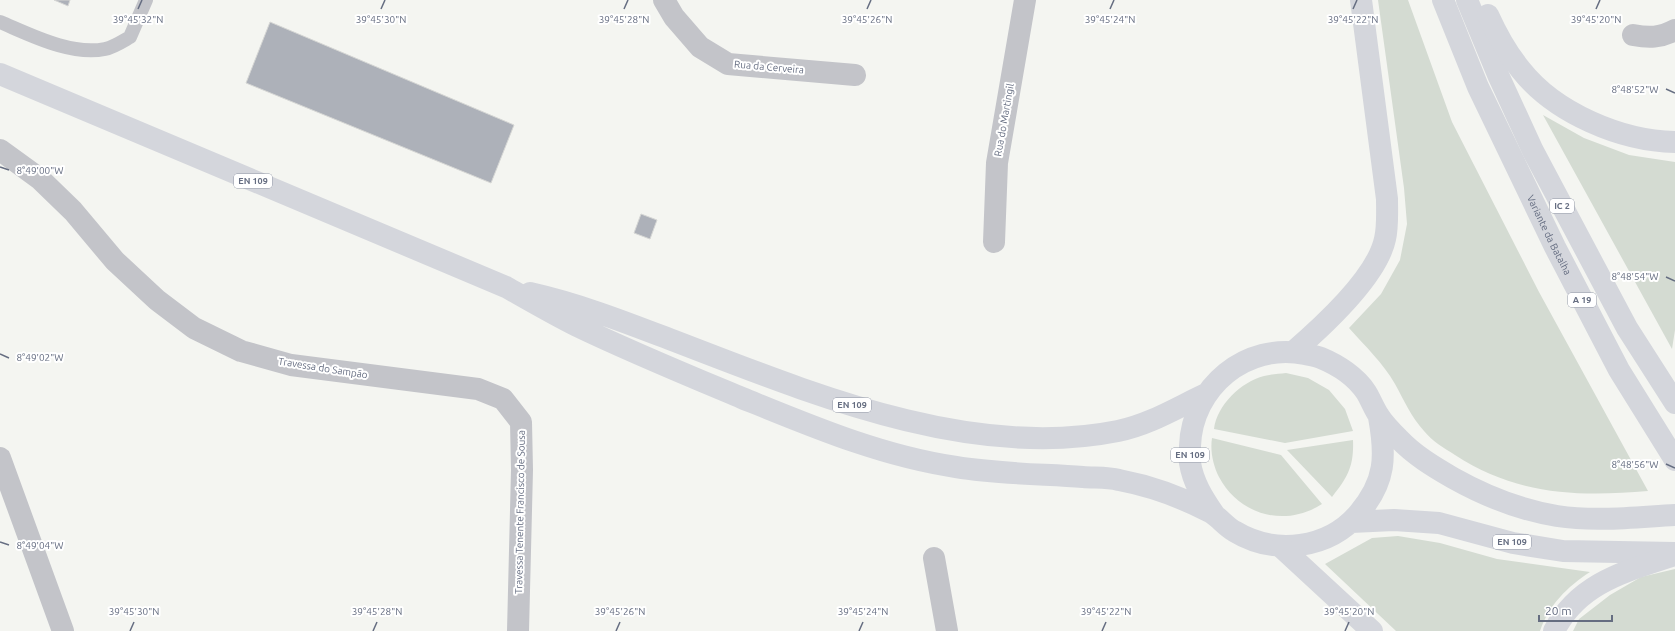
<svg xmlns="http://www.w3.org/2000/svg" width="1675" height="631" font-family="Ubuntu,sans-serif">
<rect width="100%" height="100%" fill="#f4f5f1"/>
<path fill="#d4dbd2" d="M1378 0H1408L1452 122 1539 292 1648 491C1578 497 1516 495 1455 455 1444 448 1432 441 1424 431 1411 417 1404 400 1395 384 1383 363 1365 346 1349 328L1381 294 1400 260 1407 224 1404 188Z
M1543 115 1584 138 1629 155 1675 162V330L1672 349Z
M1286 373 1308 378 1329 390 1345 409 1353 431 1285 443 1214 429C1217 405 1241 382 1264 376 1271 374 1279 374 1286 373Z
M1212 438 1281 455 1322 504C1285 528 1239 515 1219 477 1213 465 1210 451 1212 438Z
M1353 440C1354 466 1348 477 1332 497L1287 450Z
M1398 536 1440 543 1497 559 1590 572C1567 587 1549 605 1540 631H1396L1325 564 1372 538Z
M1675 569V631H1573L1579 619 1610 595 1641 577Z"/>
<path fill="#adb1b9" stroke="#d5d6d4" d="M54 0H70L68 6Z
M270 22 514 125 491 183 246 83Z
M641 214 657 220 650 239 634 233Z"/>
<g fill="none" stroke-linecap="round" stroke-linejoin="round">
<path stroke="#c3c4c9" stroke-width="14" d="M0 22C31 35 71 56 105 49 114 47 123 41 130 37L146 0"/>
<path stroke="#c3c4c9" stroke-width="22" d="M664 0 674 17 700 47 728 64 855 75
M1633 35C1649 38 1660 38 1675 30
M0 150 40 179 73 211 115 261 157 300 194 328 241 351 291 365 478 389 503 399 521 422 522 470 518 631
M994 242 997 163 1025 0
M0 458 63 631
M934 558 947 631"/>
<path stroke="#d4d6dc" stroke-width="22" d="M0 74 506 287C529 300 553 314 577 326 631 352 687 375 742 398 811 426 881 456 956 467 998 474 1041 474 1083 477 1095 478 1107 477 1119 480 1151 486 1181 497 1210 512 1219 517 1225 526 1234 531 1275 556 1329 549 1359 513 1386 481 1386 456 1379 417
M530 293C579 304 625 322 672 340 808 392 970 461 1118 431 1149 425 1178 407 1206 394
M1214 514C1203 498 1193 482 1190 463 1189 458 1190 451 1190 446 1192 387 1246 342 1305 354 1310 355 1316 356 1321 358 1338 365 1356 377 1366 392 1371 400 1374 409 1379 416 1384 424 1392 432 1399 439 1414 455 1434 467 1453 478 1485 496 1521 510 1557 516 1596 522 1637 517 1675 515
M1351 522 1394 520 1439 523 1513 543 1563 551 1675 553"/>
<g stroke="#d4d6dc" stroke-width="22">
<path id="s1" d="M1443 0 1478 87 1555 247 1619 370 1675 460"/>
<path d="M1467 0 1499 77 1533 151 1627 328 1675 403"/>
<path d="M1488 15C1497 35 1507 53 1521 70 1555 113 1621 141 1675 142"/>
<path d="M1293 352C1322 327 1377 277 1385 239 1388 226 1387 212 1387 199L1361 0"/>
<path d="M1281 547 1372 631"/>
<path d="M1554 631C1579 582 1627 571 1675 555"/>
</g>
</g>
<path fill="none" stroke="#656d81" stroke-width="1.5" d="M138 9 142 0M381 9 385 0M624 9 628 0M867 9 871 0M1110 9 1114 0M1353 9 1357 0M1596 9 1600 0M1666 89 1675 93M0 167 9 170M1666 277 1675 281M0 354 9 358M1666 464 1675 468M0 542 9 545M130 631 134 622M373 631 377 622M616 631 620 622M859 631 863 622M1102 631 1106 622M1345 631 1349 622"/>
<g text-anchor="middle" dominant-baseline="central" stroke-width="4" stroke-linejoin="round" paint-order="stroke">
<g fill="#fff" stroke="#9399a7" stroke-width="1">
<rect x="234" y="174" width="38" height="14" rx="3"/>
<rect x="1550" y="199" width="24" height="14" rx="3"/>
<rect x="1568" y="293" width="28" height="14" rx="3"/>
<rect x="833" y="398" width="38" height="14" rx="3"/>
<rect x="1171" y="448" width="38" height="14" rx="3"/>
<rect x="1493" y="535" width="38" height="14" rx="3"/>
</g>
<g font-size="9" font-weight="bold" fill="#656d81">
<text x="253" y="181">EN 109</text>
<text x="1562" y="206">IC 2</text>
<text x="1582" y="300">A 19</text>
<text x="852" y="405">EN 109</text>
<text x="1190" y="455">EN 109</text>
<text x="1512" y="542">EN 109</text>
</g>
<g font-size="10" fill="#656d81" stroke="#fff">
<text transform="translate(769 67) rotate(5)">Rua da Cerveira</text>
<text transform="translate(1004 120) rotate(-80)">Rua do Martingil</text>
<text stroke="none"><textPath href="#s1" startOffset="258">Variante da Batalha</textPath></text>
<text transform="translate(323 368) rotate(9)">Travessa do Sampão</text>
<text transform="translate(520 512) rotate(-89)">Travessa Tenente Francisco de Sousa</text>
</g>
</g>
<g font-size="10" text-anchor="middle" fill="#656d81" stroke="#fff" stroke-width="4" stroke-linejoin="round" paint-order="stroke">
<text x="1353" y="23">39°45'22"N</text>
<text x="1596" y="23">39°45'20"N</text>
<text x="138" y="23">39°45'32"N</text>
<text x="381" y="23">39°45'30"N</text>
<text x="624" y="23">39°45'28"N</text>
<text x="867" y="23">39°45'26"N</text>
<text x="1110" y="23">39°45'24"N</text>
<text x="1635" y="93">8°48'52"W</text>
<text x="40" y="174">8°49'00"W</text>
<text x="1635" y="280">8°48'54"W</text>
<text x="40" y="361">8°49'02"W</text>
<text x="1635" y="468">8°48'56"W</text>
<text x="40" y="549">8°49'04"W</text>
<text x="134" y="615">39°45'30"N</text>
<text x="377" y="615">39°45'28"N</text>
<text x="620" y="615">39°45'26"N</text>
<text x="863" y="615">39°45'24"N</text>
<text x="1106" y="615">39°45'22"N</text>
<text x="1349" y="615">39°45'20"N</text>
</g>
<path d="M1539 615v6h73v-6" fill="none" stroke="#656d81" stroke-width="2"/>
<text x="1545" y="615" font-size="12" fill="#656d81" stroke="#ffffff" stroke-width="3" paint-order="stroke">20 m</text>
</svg>
